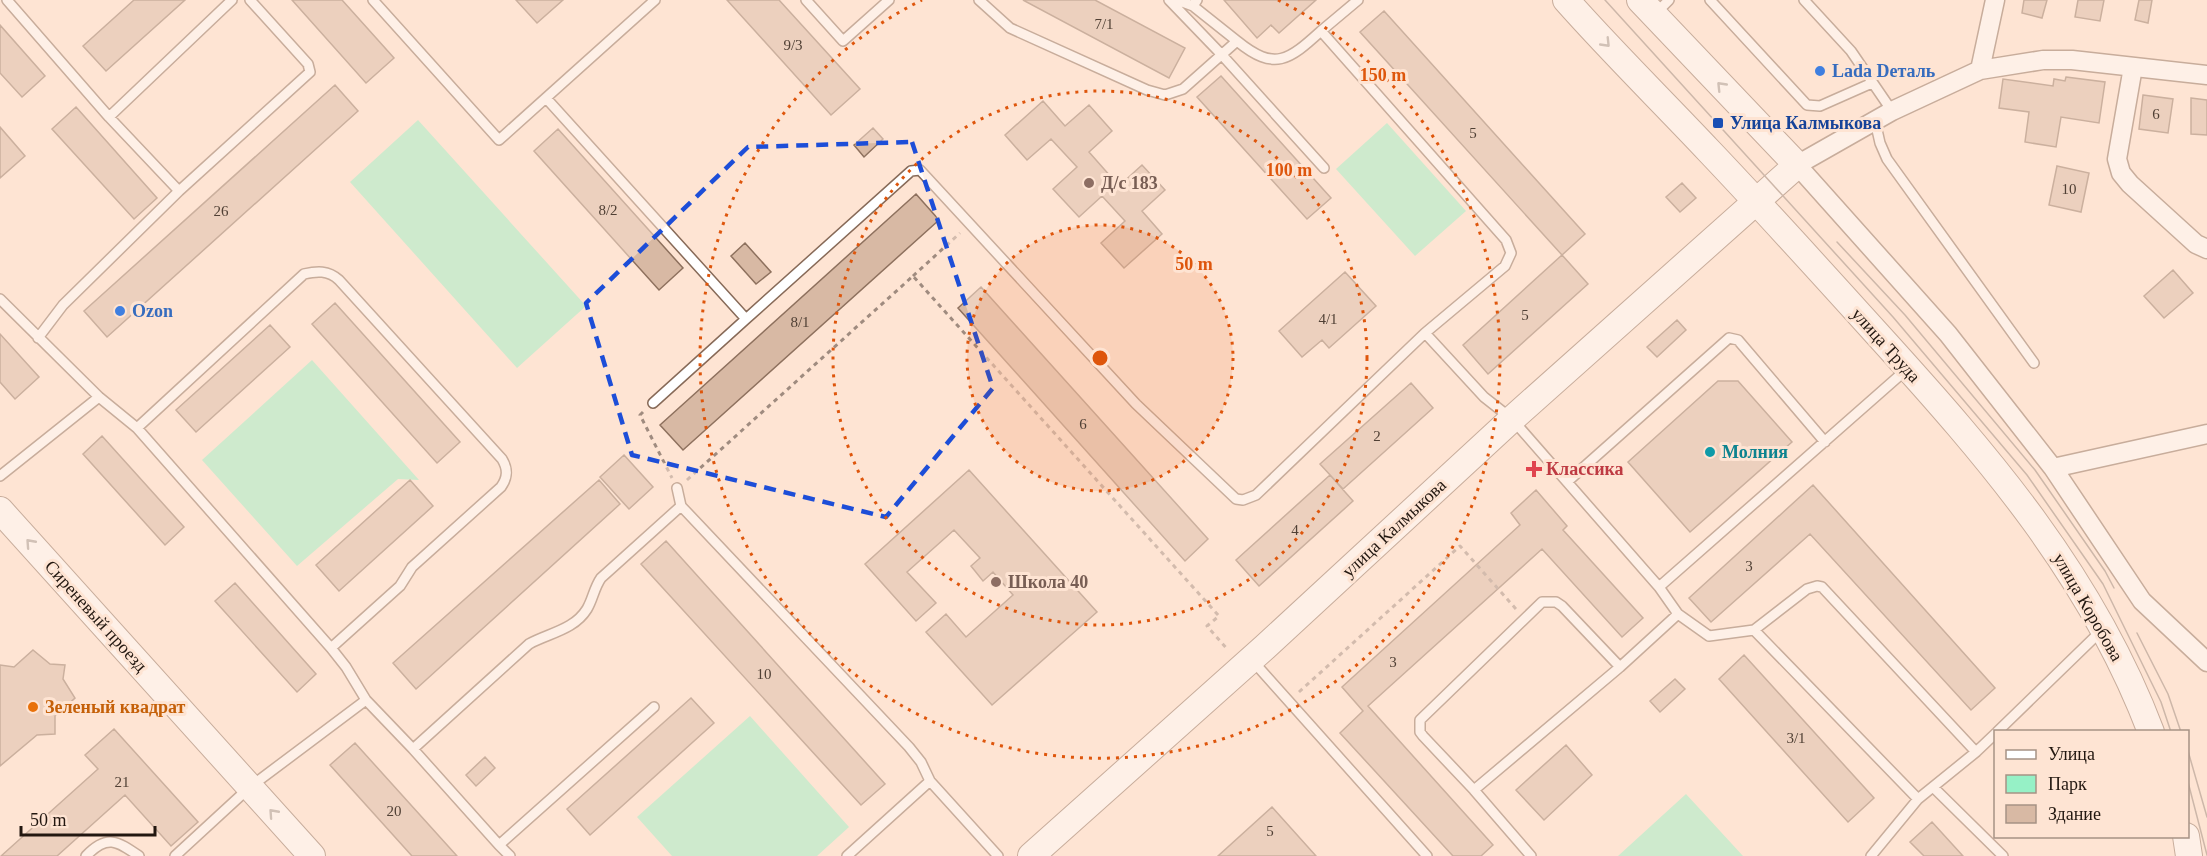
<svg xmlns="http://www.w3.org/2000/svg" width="2207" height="856" font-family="'Times New Roman',serif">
<rect width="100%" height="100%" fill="#fee4d3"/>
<path fill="#96f1c6" d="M418 120 586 306 517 368 350 182Z
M1387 123 1466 211 1415 256 1336 169Z
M312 360 419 480 398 479 297 566 202 460Z
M750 716 849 827 817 856H672L637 817Z
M1686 794 1743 856H1618Z"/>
<path fill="#d8b9a4" stroke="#8e715e" stroke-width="1.5" d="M134 0H185L106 71 83 46Z
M292 0H342L394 58 366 83Z
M516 0H563L537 23Z
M727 0H779L860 89 831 115Z
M1023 0H1095L1185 48 1169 78Z
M1224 0H1316L1279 33 1271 25 1257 38Z
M2024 0H2047L2042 18 2022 13Z
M2078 0H2104L2100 21 2075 17Z
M2139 0H2152L2148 23 2135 20Z
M1384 11 1585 234 1562 255 1360 32Z
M0 25 45 76 22 97 0 73Z
M1221 76 1331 198 1307 219 1197 97Z
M2066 77 2105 82 2099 123 2061 117 2056 147 2025 142 2029 112 1999 108 2003 79 2053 86 2054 79 2065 81Z
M335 85 358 111 107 337 84 311Z
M2143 95 2173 99 2168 133 2139 129Z
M2191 98 2207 100V135L2191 134Z
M1043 101 1065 126 1089 105 1112 131 1089 152 1119 186 1142 165 1165 190 1142 211 1162 234 1124 268 1101 243 1125 221 1102 196 1079 217 1053 189 1077 167 1051 139 1027 160 1005 135Z
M76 107 157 198 134 219 52 129Z
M0 127 25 156 0 178Z
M873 128 883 139 864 157 854 145Z
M558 129 683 268 659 290 534 151Z
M2057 166 2089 173 2081 212 2049 205Z
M1682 183 1696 198 1680 212 1666 197Z
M916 194 939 220 683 450 660 425Z
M745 243 771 272 756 284 731 256Z
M1562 255 1588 284 1488 374 1463 345Z
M2173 270 2193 293 2164 318 2144 296Z
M1345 272 1376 306 1329 348 1322 340 1302 357 1279 331Z
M981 287 1208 539 1185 561 958 308Z
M335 303 460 442 437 463 312 324Z
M1677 320 1686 330 1657 357 1647 347Z
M270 325 290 347 196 432 176 410Z
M0 334 39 377 15 399 0 382Z
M1718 381H1738L1792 442 1690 532 1628 462Z
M1411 383 1433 408 1343 489 1320 464Z
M102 436 184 527 165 545 83 454Z
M624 455 653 487 629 509 600 477Z
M969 470 1097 612 992 705 926 632 946 614 966 637 1013 595 993 572 983 581 971 566 980 558 954 530 907 572 936 603 916 621 865 564Z
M1330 475 1353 501 1259 586 1236 560Z
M410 480 433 506 339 591 316 565Z
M599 480 620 504 416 689 393 663Z
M1813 485 1995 688 1971 710 1810 534 1711 622 1689 598Z
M1536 490 1567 526 1563 530 1643 618 1622 637 1542 549 1368 706 1493 845 1481 856H1453L1340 733 1363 711 1342 687 1520 525 1511 513Z
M666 541 885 784 861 805 641 564Z
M235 583 316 674 297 692 215 601Z
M33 650 50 664 65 665 63 679 75 698 55 716V734L37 735 0 766V665L14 667Z
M1744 655 1874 798 1848 822 1719 679Z
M1675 679 1685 689 1660 712 1650 701Z
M691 698 714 723 590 835 567 809Z
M114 729 198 822 171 846 125 795 57 856H1L98 769 85 755Z
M355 743 457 856H412L330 765Z
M1566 745 1592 775 1544 820 1516 790Z
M485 757 495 768 476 786 466 775Z
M1272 807 1316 856H1218Z
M1932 822 1963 856H1924L1910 842Z"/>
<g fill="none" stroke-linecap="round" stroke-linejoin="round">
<defs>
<path id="lane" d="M7 0 109 117 232 0
M373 0 499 140 655 0
M806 0 843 41 889 0
M979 0 1010 28 1147 90 1165 95 1183 89 1237 41 1193 6 1197 0
M1169 0 1222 55 1324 168
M1177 0 1193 6
M1710 0 1807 105 1820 106 1872 83
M1804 0 1851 51 1892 111
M1656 13 1669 0
M1321 31 1358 0
M1237 41C1275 72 1289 60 1321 31L1506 240 1511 253 1505 266 1425 333
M546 98 746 319 911 171 920 170 1136 404 1236 499 1243 500 1256 495 1425 333 1484 397 1512 419 1659 587 1678 614 1620 667 1562 606 1556 602H1542L1420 720V732L1423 736 1474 790 1531 856
M109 117 179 191
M1875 121 1880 143 1887 159 2034 363
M0 299 99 397 137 428 304 274C317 271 328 270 339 280L502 459C508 469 508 477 501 487L412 567 400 586 331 648
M38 338 63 305 179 191 310 72 308 64 250 0
M653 403 746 319
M137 428 331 648 346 667 366 700 413 749
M0 476 99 397
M1567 482 1729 338 1738 340 1825 442
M677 488 681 506 909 747 921 762 930 781 998 856
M1659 587 1907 369
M1678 614 1709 636 1754 630 1807 589 1817 586 1822 587 1976 752 1918 799 1754 630
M1252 660 1427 856
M1997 732 2101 631
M1976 752 1996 733
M1934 788 2003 856
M1474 790 1620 667
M499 845 413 749 529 644C549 633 574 630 587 609 593 599 594 588 601 578L681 506
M86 856C107 834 117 841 139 856
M175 856 250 787 366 700
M510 856 499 845 654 707
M847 856 930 781
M1871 856 1918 799"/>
<path id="street" d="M2133 67 2117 159 2121 173 2130 184 2196 244 2207 249
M1980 70 1995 0
M2207 75 2072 60H2043L1980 70 1892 111 1797 165 1948 334 2053 468 2142 601 2207 662
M2053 468 2207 434"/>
<path id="secondary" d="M1566 0C1612 52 1662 101 1709 151 1767 212 1823 274 1879 336 1989 457 2092 576 2151 732
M0 510 312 856
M2186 836 2189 856
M1031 856 1265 647 1512 419 1797 165 1640 0"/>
</defs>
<use href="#lane" stroke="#876a58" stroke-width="12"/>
<use href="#street" stroke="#876a58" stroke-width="21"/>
<use href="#secondary" stroke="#876a58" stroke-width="28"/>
<path stroke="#9f8b7f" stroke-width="3" stroke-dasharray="4.5 4.5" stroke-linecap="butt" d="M913 276 960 233
M643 412 640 415 672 478
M687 480 913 276 1219 616 1207 626 1228 650
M1299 692 1460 546 1516 609"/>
<use href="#lane" stroke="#fff" stroke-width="9"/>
<use href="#street" stroke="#fff" stroke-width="18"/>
<use href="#secondary" stroke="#fff" stroke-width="26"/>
<path stroke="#938175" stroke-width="1.5" d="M1605 0 1893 317 2027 475 2103 584 2161 702 2171 732
M1837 242 1905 315 2035 470 2105 571 2114 588
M2137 633 2168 694 2181 732
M2188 751 2207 817
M2188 782 2207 855"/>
</g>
<defs><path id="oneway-chevron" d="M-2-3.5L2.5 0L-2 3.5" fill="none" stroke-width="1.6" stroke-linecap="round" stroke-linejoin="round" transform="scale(1.5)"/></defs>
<g stroke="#9c9793">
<use href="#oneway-chevron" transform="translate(1606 43) rotate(46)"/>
<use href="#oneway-chevron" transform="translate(1721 86) rotate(-134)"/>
<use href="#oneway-chevron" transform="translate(30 543) rotate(-132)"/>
<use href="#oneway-chevron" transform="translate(273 813) rotate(-132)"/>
</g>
<path d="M0 0H2207V856H0ZM912 142 993 388 886 517 632 455 586 303 748 147Z" fill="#fee4d3" fill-opacity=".55" fill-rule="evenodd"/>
<path fill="none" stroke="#1d4ed8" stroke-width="4.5" stroke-dasharray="12 8" stroke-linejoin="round" d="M912 142 993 388 886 517 632 455 586 303 748 147Z"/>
<circle cx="1100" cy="358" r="133" fill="#de560c" fill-opacity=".12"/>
<g fill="none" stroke="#de560c" stroke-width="3" stroke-dasharray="3 6">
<circle cx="1100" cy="358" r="133"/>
<circle cx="1100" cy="358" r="267"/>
<path d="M1278 0A400 400 0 1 1 922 0"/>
</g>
<g fill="#3f7fe0" stroke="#fee4d3" stroke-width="2">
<circle cx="1820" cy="71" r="6"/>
<circle cx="120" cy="311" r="6"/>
</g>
<rect fill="#1a4fb4" stroke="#fee4d3" stroke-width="2" x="1712" y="117" width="12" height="12" rx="3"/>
<g fill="#8d6e63" stroke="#fee4d3" stroke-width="2">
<circle cx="1089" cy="183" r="6"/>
<circle cx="996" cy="582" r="6"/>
</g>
<circle fill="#0f9aa8" stroke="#fee4d3" stroke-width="2" cx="1710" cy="452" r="6"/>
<path fill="#e0444e" stroke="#fee4d3" stroke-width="2" d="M1531 460h6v6h6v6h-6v6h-6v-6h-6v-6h6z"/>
<circle fill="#e8710a" stroke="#fee4d3" stroke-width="2" cx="33" cy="707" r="6"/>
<g text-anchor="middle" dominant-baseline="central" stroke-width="6" stroke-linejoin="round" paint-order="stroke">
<g font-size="15" fill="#504035">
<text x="1104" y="24">7/1</text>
<text x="793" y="45">9/3</text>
<text x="2156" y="114">6</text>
<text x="1473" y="133">5</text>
<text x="2069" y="189">10</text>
<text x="608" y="210">8/2</text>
<text x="221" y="211">26</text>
<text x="1525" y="315">5</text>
<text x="1328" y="319">4/1</text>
<text x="800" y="322">8/1</text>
<text x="1083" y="424">6</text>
<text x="1377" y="436">2</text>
<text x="1295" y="530">4</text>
<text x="1749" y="566">3</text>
<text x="1393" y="662">3</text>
<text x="764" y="674">10</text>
<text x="1796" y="738">3/1</text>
<text x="122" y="782">21</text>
<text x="394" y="811">20</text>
<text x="1270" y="831">5</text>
</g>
<g font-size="18" font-weight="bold" fill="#366cbe" stroke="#fee4d3" text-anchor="start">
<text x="1832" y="71">Lada Dеталь</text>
<text x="132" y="311">Ozon</text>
</g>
<g font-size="18" font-weight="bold" fill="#164399" stroke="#fee4d3" text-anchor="start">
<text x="1730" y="123">Улица Калмыкова</text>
</g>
<g font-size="18" font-weight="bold" fill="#785e54" stroke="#fee4d3" text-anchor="start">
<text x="1101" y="183">Д/с 183</text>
<text x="1008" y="582">Школа 40</text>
</g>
<g font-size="18" fill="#221710" stroke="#fee4d3">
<text transform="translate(1886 345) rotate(48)">улица Труда</text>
<text transform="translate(1394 528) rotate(-43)">улица Калмыкова</text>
<text transform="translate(2088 607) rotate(60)">улица Коробова</text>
<text transform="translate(96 616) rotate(48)">Сиреневый проезд</text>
</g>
<g font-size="18" font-weight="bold" fill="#0d838f" stroke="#fee4d3" text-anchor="start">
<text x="1722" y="452">Молния</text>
</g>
<g font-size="18" font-weight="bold" fill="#be3a42" stroke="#fee4d3" text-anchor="start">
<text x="1546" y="469">Классика</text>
</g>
<g font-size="18" font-weight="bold" fill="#c56008" stroke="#fee4d3" text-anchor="start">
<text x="45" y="707">Зеленый квадрат</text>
</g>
</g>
<circle cx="1100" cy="358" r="9" fill="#de560c" stroke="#fee4d3" stroke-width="3"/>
<g font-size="18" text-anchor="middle" font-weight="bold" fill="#de560c" stroke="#fee4d3" stroke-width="6" stroke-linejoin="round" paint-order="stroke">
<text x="1383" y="81">150 m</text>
<text x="1289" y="176">100 m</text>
<text x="1194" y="270">50 m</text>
</g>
<rect x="1994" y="730" width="195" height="108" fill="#fee4d3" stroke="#a69285" stroke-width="1.5"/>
<rect x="2006" y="750" width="30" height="9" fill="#ffffff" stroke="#a69285" stroke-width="1.5"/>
<text x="2048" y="760" font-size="18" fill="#221710">Улица</text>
<rect x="2006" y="775" width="30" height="18" fill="#96f1c6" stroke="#a69285" stroke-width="1.5"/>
<text x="2048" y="790" font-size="18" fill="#221710">Парк</text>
<rect x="2006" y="805" width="30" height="18" fill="#d8b9a4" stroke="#a69285" stroke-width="1.5"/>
<text x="2048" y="820" font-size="18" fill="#221710">Здание</text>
<path d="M21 826v9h134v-9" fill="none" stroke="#221710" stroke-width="3"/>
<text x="30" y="826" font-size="18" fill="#221710" stroke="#fee4d3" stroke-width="4.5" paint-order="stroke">50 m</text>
</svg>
